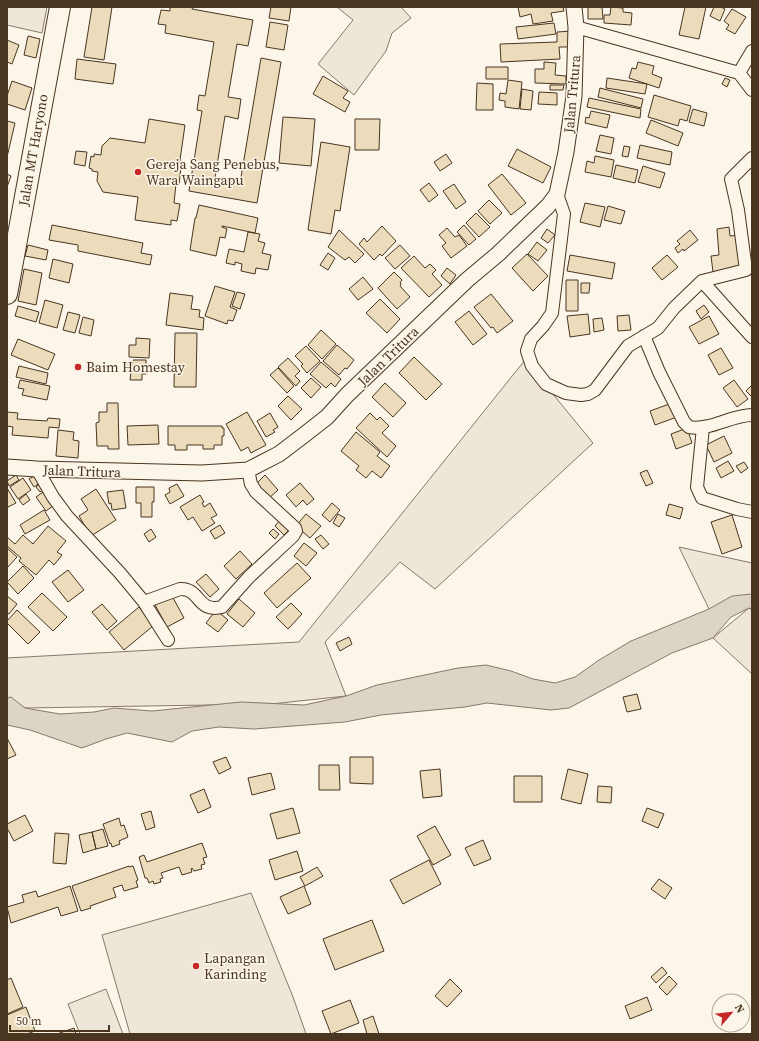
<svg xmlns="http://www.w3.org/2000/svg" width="759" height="1041" font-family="'Source Serif 4',serif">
<rect width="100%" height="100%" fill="#fbf6e9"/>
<path fill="#ede6d9" stroke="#887966" d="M7 7H47L42 33 7 25Z
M337 7H401L411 18 392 33 386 51 354 95 318 64 353 20Z
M525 360 593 443 435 589 400 562 325 642 346 696 271 704 25 708 7 703V658L299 642Z
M679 547 752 563V603L709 609Z
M749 608 752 610V674L713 638Z
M251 893 293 997 306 1034H130L102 935Z
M106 989 123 1034H80L68 1004Z"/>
<path fill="#dcd4c6" stroke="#887966" d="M752 594V609L749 608 731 617 713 638 672 653 569 708 551 710 487 703 465 707 381 715 345 722 254 729 219 727 192 731 172 742 127 733 106 739 82 748 30 730 7 725V698L11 697 25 708 60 714 94 712 114 708 152 711 241 702 304 705 346 696 377 685 458 668 486 665 511 671 533 679 555 683 575 677 599 660 631 641 709 609 732 596Z"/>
<path fill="#ecdcbc" stroke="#4a3520" d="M92 7H112L104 60 84 57Z
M170 7H193L192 9 253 20 248 46 237 44 228 97 241 99 238 119 225 116 215 178 240 183 261 58 281 62 257 203 189 191 202 111 197 110 199 95 205 96 214 42 165 33 166 25 158 24 161 10 170 11Z
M271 7H291L289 21 269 18Z
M518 7H563L564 11 551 13 553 21 533 24 531 14 520 17Z
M588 7H602L603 19H588Z
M611 7 623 8V12L632 13 631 25 604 23V15H610Z
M685 7H706L699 39 679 35Z
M714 7H721L725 9 720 21 710 16Z
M732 9 746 17 735 34 726 29 729 25 724 21Z
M270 22 288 25 284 50 266 47Z
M554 23 556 34 518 39 516 27Z
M572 31V47H559L560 59 501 62 500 44 557 42V32Z
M28 36 40 39 36 58 24 55Z
M7 40 19 45 12 64 7 62Z
M77 59 116 64 113 84 75 79Z
M544 62 556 63 555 75 566 76V84L535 83V69H544Z
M638 62 654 66 652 74 662 78 659 88 629 78 632 68 636 69Z
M486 67H508V79H486Z
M323 76 348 91 343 98 350 102 345 112 313 94Z
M607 78 647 84 645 94 606 88Z
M725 78 730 80 727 87 722 84Z
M508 80 522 82 519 109 505 107V101L499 100 500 93 506 94Z
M12 81 32 88 25 110 7 104V96Z
M477 83 493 84V110H476Z
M550 85H564L563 90H550Z
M600 88 643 99 641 108 598 97Z
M522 89 533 91 531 110 520 109Z
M539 92 557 93V105L538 104Z
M654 95 691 106 687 121 680 119 678 126 648 117Z
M589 98 641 109 640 118 587 107Z
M693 109 707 113 704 126 689 122Z
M591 111 610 115 607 128 585 123 586 117 589 118Z
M283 117 315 119 311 166 279 163Z
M149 119 185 125 179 167H181L179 185 176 184 174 203 180 204 177 221 171 220V225L135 220 138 197 103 192 97 181 98 172 92 171V169L89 168 91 156 94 157V154L101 155 102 146 110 138 145 143Z
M355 119H380L379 150H355Z
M651 120 683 133 678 146 646 133Z
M7 121 15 123 7 157Z
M600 135 614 138 611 154 596 151Z
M321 142 350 147 340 211 335 210 331 234 308 230Z
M640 145 672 152 670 165 637 158Z
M624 146 630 147 628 157 622 156Z
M517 149 551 167 543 183 508 166Z
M76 151 87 152 85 166 74 164Z
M446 154 452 163 440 171 434 162Z
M595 156 614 160 611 177 585 172 587 161 594 163Z
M616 165 638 170 635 183 613 178Z
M643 166 665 173 660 188 638 182Z
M7 174 11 176 7 187Z
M502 174 526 203 511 215 488 185Z
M429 183 438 195 429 202 420 190Z
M454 184 466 202 456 209 443 191Z
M489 200 502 213 490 224 478 211Z
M585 203 605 207 600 227 580 222Z
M199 205 258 218 255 233 222 226V227L227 229 225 238 220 237 216 256 190 250 195 218H196Z
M608 206 625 211 621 224 604 220Z
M476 213 490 227 479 237 466 223Z
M52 225 143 243 141 253 152 255 150 265 78 251V245L49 240Z
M464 225 476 239 469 245 457 232Z
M382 226 396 241 382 256 380 254 374 260 359 244 364 238 367 242Z
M729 227 730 236 740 235 744 269 713 272 711 256 719 255 717 229Z
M447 228 455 237 459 235 467 246 451 258 442 246 446 243 439 235Z
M547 229 555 235 548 243 541 238Z
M339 230 364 254 355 263 349 257 345 260 328 247Z
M690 230 698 240 684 251 683 249 678 253 675 248 680 244 677 241Z
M248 232 260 234 258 241 265 243 262 253 271 255 268 270 256 268 255 274 241 271 242 264 235 262V265L226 263 229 249 244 252Z
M537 242 547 250 538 261 528 254Z
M28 245 48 250 46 260 25 256Z
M400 245 410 256 395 269 385 258Z
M328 253 335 258 328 270 320 265Z
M527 254 548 276 533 291 512 268Z
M570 255 615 263 612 279 567 271Z
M667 255 678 267 662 280 652 268Z
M414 256 425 268 430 264 436 270 432 274 442 285 429 297 401 268Z
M53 259 73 264 69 283 49 278Z
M447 268 456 275 450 284 441 276Z
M24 269 42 273 36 305 18 301Z
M394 272 402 280 400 283 401 284 400 286 410 297 397 309 378 288Z
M363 277 373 289 358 300 349 289Z
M566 280H578V311H566Z
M581 283H590L589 293H581Z
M215 286 235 292 230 307 237 310 233 321 228 320 227 324 205 316Z
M237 292 245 294 240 309 232 306Z
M170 293 193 296 191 309 200 310 199 317 204 318 203 330 166 325Z
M491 294 513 321 497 333 493 327 491 328 474 307Z
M380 299 400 319 387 333 366 313Z
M45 300 63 305 57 328 39 323Z
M704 305 709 312 701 319 696 311Z
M18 306 39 312 36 322 15 316Z
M469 311 487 334 473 345 455 322Z
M68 312 80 315 75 333 63 330Z
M588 314 590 334 570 337 567 316Z
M629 315 631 330 618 331 617 316Z
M709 316 719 334 699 344 689 327Z
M83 317 94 320 91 336 79 333Z
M602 318 604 330 594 332 593 319Z
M321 330 336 344 322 359 308 345Z
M175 333H197L196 387H174Z
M136 338 150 339 149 358 129 357V345H136Z
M18 339 55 354 48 370 11 355Z
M337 345 354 360 347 369 345 368 339 375 323 361Z
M306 346 320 361 307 373 301 366 303 364 295 356Z
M721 348 733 368 719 375 708 355Z
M414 357 442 384 426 400 399 373Z
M288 358 300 371 295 376 300 381 296 386 278 367Z
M133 360H146V374H142V380H130L131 372H124V363L133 364Z
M321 362 341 379 335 387 331 383 326 388 310 374Z
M19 366 48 373 46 384 16 377Z
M278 368 294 386 287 393 270 375Z
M311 378 321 387 311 398 301 388Z
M20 380 50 386 47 400 22 395 24 389 18 388Z
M734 380 748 399 737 407 723 388Z
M385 383 406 403 393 417 372 397Z
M752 385V397L746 391Z
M288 396 302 409 291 420 278 406Z
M107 403H118L119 449H108V446H97L96 423 99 422V412H107Z
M672 403 677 417 655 425 650 411Z
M7 412 18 413 17 419 47 421 48 418 60 419 59 428 49 427 48 438 12 435 13 427 7 426Z
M247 412 266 445 251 453 248 447 241 451 226 424Z
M270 413 278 427 273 430 275 432 266 437 257 421Z
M370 413 377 420 380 417 389 426 382 433 396 446 387 457 356 428Z
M158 425 159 444 128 445 127 426Z
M168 426H222V428H224V436H222V445H214V449H203V445H187V450H175V445H168Z
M687 428 692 443 676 449 671 434Z
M58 430 74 432 73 440 79 441 78 458 56 456Z
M356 432 380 452 377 456 390 466 381 478 372 471 366 478 356 470 359 466 341 451Z
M724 436 732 453 714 462 706 445Z
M728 461 734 471 721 478 716 468Z
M744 462 748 468 741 473 736 466Z
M647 470 653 483 646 486 640 473Z
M16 475 19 480 9 486 7 481Z
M36 475 41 482 34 487 29 479Z
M265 475 278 490 268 499 255 485Z
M23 478 31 490 18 499 10 487Z
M41 483 45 488 40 492 36 487Z
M300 483 314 499 307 505 303 500 296 507 286 495Z
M177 484 184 496 170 504 165 495 170 492 169 488Z
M136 487H154V502H152V517H141V503H136Z
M7 488 16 503 8 507 7 505Z
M96 489 116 520 91 536 79 516 88 510 81 499Z
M123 490 126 508 112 510 111 503 109 504 107 492Z
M43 492 53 506 46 511 36 497Z
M26 494 30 500 23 505 19 500Z
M200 495 204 502 202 503 204 507 210 503 217 515 211 518 215 523 202 531 193 517 188 520 180 507Z
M332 503 340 510 330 522 322 515Z
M669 504 683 508 680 519 666 515Z
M44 510 50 520 25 534 20 525Z
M306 514 321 526 310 538 296 526Z
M338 514 345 518 339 527 333 523Z
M732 515 742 547 722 554 711 522Z
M280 520 290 529 284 535 275 526Z
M220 525 225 533 215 539 210 531Z
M48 526 66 541 57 552 62 555 54 565 49 560 36 575 19 561 21 558 7 546V537L15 544 23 535 33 544Z
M151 529 156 537 149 542 144 534Z
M273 529 279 534 275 539 269 533Z
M321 535 329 544 323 549 315 539Z
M304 543 317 553 306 566 294 556Z
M7 548 17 557 7 568Z
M240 551 252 564 236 579 224 566Z
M297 563 311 578 277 608 264 593Z
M23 566 34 578 18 594 7 582Z
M68 570 84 590 68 602 52 582Z
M206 574 219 589 210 597 196 582Z
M42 593 67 617 53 631 28 607Z
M171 594 184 618 167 627 154 603Z
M7 596 17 604 9 614 7 613Z
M239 599 255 613 243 627 227 614Z
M291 603 302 614 288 629 276 617Z
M102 604 117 621 107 630 92 612Z
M139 607 153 626 124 650 109 632Z
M17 610 40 632 28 644 7 623V621Z
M216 610 228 620 218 632 206 623Z
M349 637 352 644 340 651 336 643Z
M637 694 641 709 627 712 623 697Z
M7 738 16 755 7 759Z
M226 757 231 768 219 774 213 762Z
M350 757H373V784L350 783Z
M319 765H339L340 790H319Z
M440 769 442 796 423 798 420 771Z
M568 769 588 774 581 804 561 799Z
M271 773 275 789 252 795 248 778Z
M514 776H542V802H514Z
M598 786 612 787 611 803 597 802Z
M204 789 211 807 198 813 190 795Z
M293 808 300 833 277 839 270 814Z
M647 808 664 814 658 828 642 821Z
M151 811 155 827 146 830 141 814Z
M25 815 33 831 14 841 7 828V824Z
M119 818 121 826 124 825 128 837 119 841 120 844 112 847 111 843 110 844 103 824Z
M435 826 451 855 433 865 417 836Z
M103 829 108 846 96 849 92 832Z
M92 832 96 849 83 853 79 835Z
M55 833 69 834 66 864 53 863Z
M483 840 491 859 474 866 465 848Z
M202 843 207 857 203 858 205 864 201 865 202 869 194 871 192 868 191 869 192 872 182 875 179 867 161 873 163 878 160 879 161 882 154 884 153 881 149 883 147 878H145L139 857 144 855 147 862Z
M297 851 303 871 275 880 269 860Z
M429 860 441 884 403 904 390 880Z
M129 866V867L133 866 138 880 136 881 138 887 124 891 122 885 113 888 116 897 90 906 91 908 81 911 72 886Z
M317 867 323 876 305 886 300 877Z
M659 879 672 888 665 899 651 889Z
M70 886 78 911 61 916 58 907 11 923 7 907 24 902 22 895 36 891 38 897Z
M304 886 311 904 288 914 280 897Z
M372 920 384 951 335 970 323 939Z
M662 967 667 973 656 983 651 977Z
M669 976 677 984 667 995 659 987Z
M11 978 23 1007 7 1014V980Z
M450 979 462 991 447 1007 435 996Z
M647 997 652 1010 630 1019 625 1006Z
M350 1000 359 1023 331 1034 322 1011Z
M26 1007 35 1031 27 1034H7V1015Z
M373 1016 379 1034H367L363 1020Z
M74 1028 76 1034H57Z"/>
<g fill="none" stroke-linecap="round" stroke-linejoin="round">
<defs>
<path id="minor" d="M576 27 739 73 752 90
M739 73 752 51
M752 158 731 179 738 210 746 270 702 281 752 337
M557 194 564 214 552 313 543 326 531 339 527 351 532 366 546 384 566 393 581 395 588 394 595 390 628 346 658 328 674 308 702 281
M644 336 659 372 684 422 689 427C710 431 731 415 752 415
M703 427 697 487 702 498 737 509 752 512
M37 469 53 497 67 516 120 573 144 602 168 640
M144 602 180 589C201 588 196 613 222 607L249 577 293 536 296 531 295 528 256 492 251 484 248 470"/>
<path id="tertiary" d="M7 467 37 469 202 473 248 470 279 454 304 435 327 417 347 395 467 280 498 254 548 206 557 194 566 152 574 96 576 27 574 7"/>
<path id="trunk" d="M7 294 60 7"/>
</defs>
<use href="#minor" stroke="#4a3520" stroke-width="14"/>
<use href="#tertiary" stroke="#4a3520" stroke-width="17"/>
<use href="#trunk" stroke="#4a3520" stroke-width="22"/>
<path stroke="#7f6f5c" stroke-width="2.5" stroke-dasharray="3 2" stroke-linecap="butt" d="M7 589 8 590"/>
<use href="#minor" stroke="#fbf6e9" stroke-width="12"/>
<use href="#tertiary" stroke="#fbf6e9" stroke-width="15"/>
<use href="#trunk" stroke="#fbf6e9" stroke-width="20"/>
</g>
<g fill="#c62828" stroke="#fbf6e9" stroke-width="1.5">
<circle cx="138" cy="172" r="4"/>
<circle cx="78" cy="367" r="4"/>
<circle cx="196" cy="966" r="4"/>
</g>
<g text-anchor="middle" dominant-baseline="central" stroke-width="3" stroke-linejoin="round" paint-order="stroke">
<g font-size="14" fill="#4a3520" stroke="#fbf6e9">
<text transform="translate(572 94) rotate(-85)">Jalan Tritura</text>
<text transform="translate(33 150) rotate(-80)">Jalan MT Haryono</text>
<text transform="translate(388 356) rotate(-44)">Jalan Tritura</text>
<text transform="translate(82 471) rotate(2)">Jalan Tritura</text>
</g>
<g font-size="14" fill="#4a3520" stroke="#fbf6e9" text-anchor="start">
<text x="146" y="164">Gereja Sang Penebus,<tspan x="146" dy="16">Wara Waingapu</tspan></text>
<text x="86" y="367">Baim Homestay</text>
<text x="204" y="958">Lapangan<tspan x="204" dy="16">Karinding</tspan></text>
</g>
</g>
<rect width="759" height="1041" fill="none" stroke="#4a3520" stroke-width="16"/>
<g transform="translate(731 1013) rotate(62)"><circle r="19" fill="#fbf6e9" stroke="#b4a999"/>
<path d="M0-3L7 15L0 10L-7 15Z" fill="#c62828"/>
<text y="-6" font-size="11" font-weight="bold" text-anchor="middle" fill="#4a3520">N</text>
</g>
<path d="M10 1025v6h99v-6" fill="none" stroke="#4a3520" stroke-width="2"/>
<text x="16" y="1025" font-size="12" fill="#4a3520" stroke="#fbf6e9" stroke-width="3" paint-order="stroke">50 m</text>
</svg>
